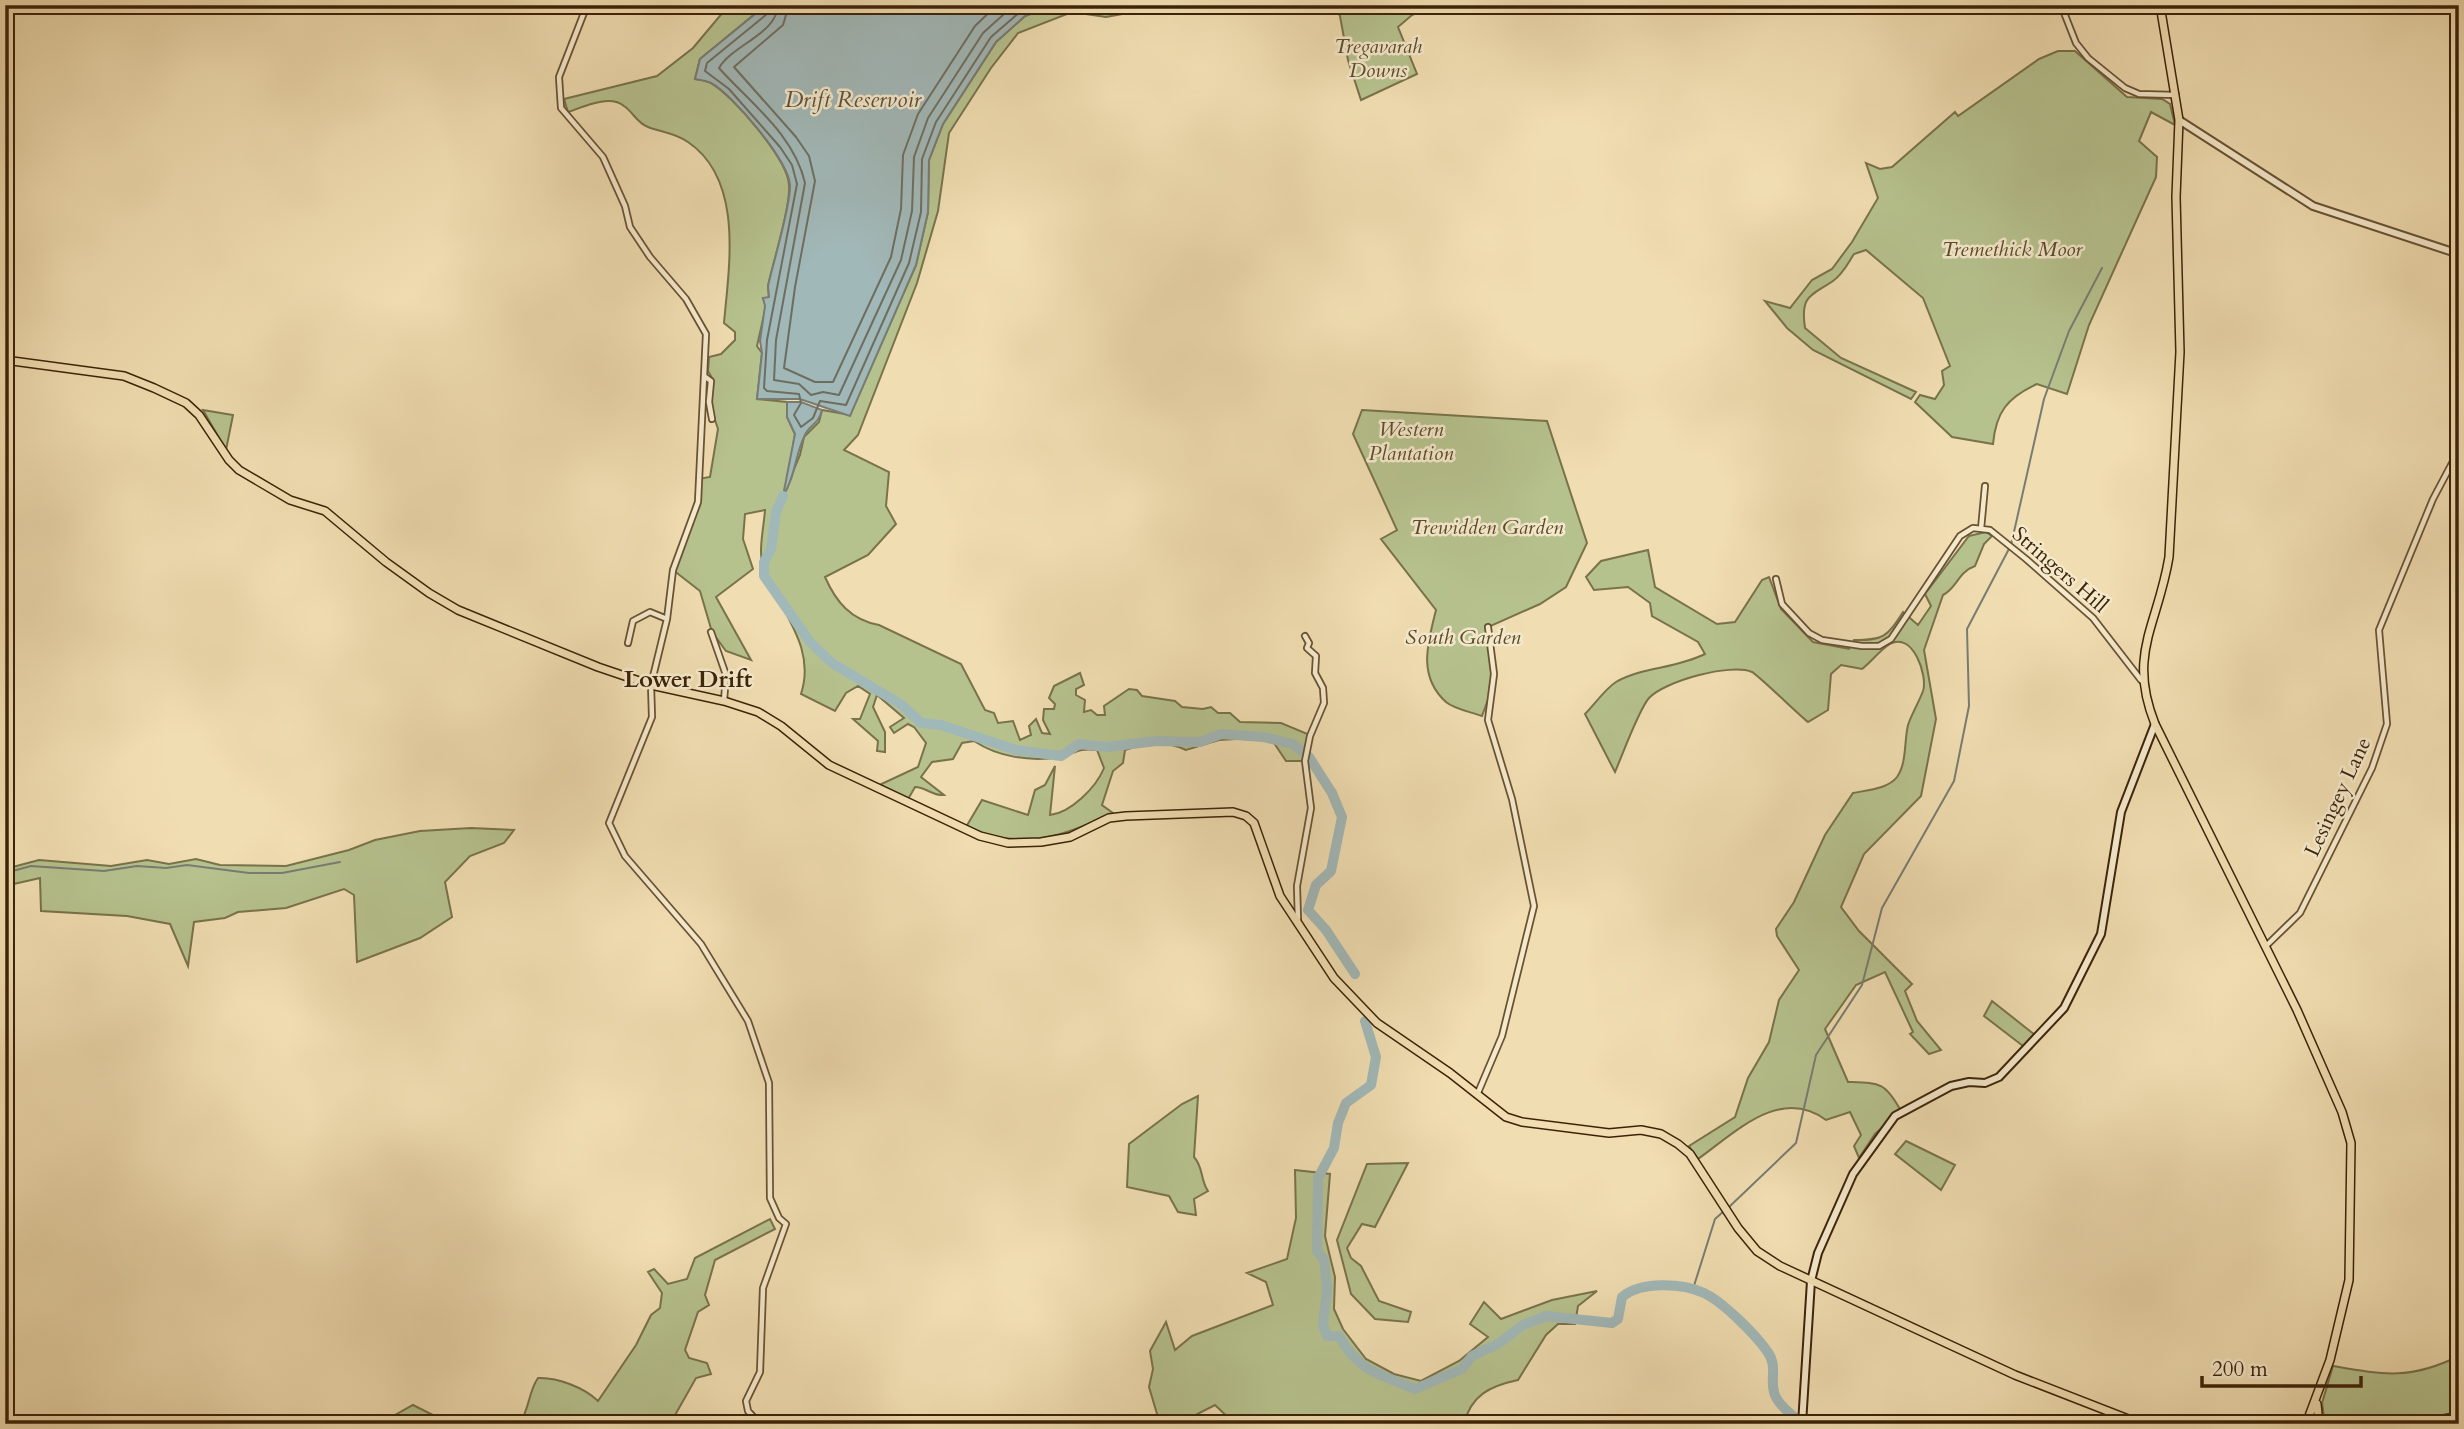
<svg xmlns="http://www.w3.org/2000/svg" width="2464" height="1429" font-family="Cardo,serif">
<rect width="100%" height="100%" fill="#f0ddb1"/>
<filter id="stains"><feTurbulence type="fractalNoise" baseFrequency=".00286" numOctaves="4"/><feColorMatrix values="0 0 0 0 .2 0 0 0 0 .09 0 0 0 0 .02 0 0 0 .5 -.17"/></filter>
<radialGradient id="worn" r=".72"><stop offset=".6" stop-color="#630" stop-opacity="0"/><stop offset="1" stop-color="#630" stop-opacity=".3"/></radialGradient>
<path fill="#b6c28e" stroke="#79724b" stroke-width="2" d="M729 5H766L700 59 695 79C700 80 707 81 711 83 733 95 788 160 789 185 791 205 773 263 768 286L769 298H763L766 306 757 346 762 353 757 399 787 402V417L795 434 786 488 800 455 804 437 819 422 822 410 850 415 916 265 928 212 929 160 943 124 996 42 1025 16 1054 5H1172L1106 17 1072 12 1018 33 991 68 949 133 938 211 917 283 858 435 844 450 889 472 886 506 896 524 868 555 825 577C836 602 851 620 879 625L961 664 985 710 994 713 998 723 1013 721 1020 740 1031 735 1029 726 1036 719 1042 733 1050 734 1043 720 1044 709H1054L1055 704 1049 698 1054 686 1080 673 1084 685 1076 689V695L1085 700 1084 712 1091 710 1097 715H1105L1104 706 1129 689 1137 690 1142 696 1175 701 1182 707 1203 709 1211 707 1218 713H1230L1240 722 1281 723 1310 735 1305 761H1286L1270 737 1219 740 1186 750C1166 740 1145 743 1125 750L1123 763 1113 771 1102 805 1113 813C1061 838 1022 851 966 827L982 800 1028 815 1035 790 1045 785 1055 766 1050 815C1070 813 1096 788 1104 768L1097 750C1074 748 1077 754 1060 757 1030 762 998 757 974 741L962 743 953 759 932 762 921 777 944 795C932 796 926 787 915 787L907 801 875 787 918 767 926 743 914 727 908 724 894 733 890 727 904 718 877 695 873 707 885 732V752L877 751 878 741 853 719H860L870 694 858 686 846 693 835 711 801 694C817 645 778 610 763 566 758 551 764 526 765 510L745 514 743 539 753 569 716 597 751 660 726 651 712 632 700 591 673 570 698 502V479L710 477 718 429 709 402 712 378 708 371 709 357 721 354 735 340V332L724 323C729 266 744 180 688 142 676 133 661 132 648 127 637 123 633 112 624 106 610 94 583 107 568 112L564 99 657 76 693 48Z
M1333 5H1435L1412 15 1398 27 1417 74 1361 100 1348 60 1340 16Z
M2058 51H2075L2127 97 2162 99 2170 104 2175 125 2151 112 2139 141 2157 157 2156 177 2089 325 2067 394 2037 384C2007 398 1996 412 1993 444L1952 437 1915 402 1920 395 1935 399 1944 385 1942 371 1950 366 1923 298 1866 250 1854 254C1848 263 1843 274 1833 281 1811 296 1800 295 1805 328L1841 358 1916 392 1911 399 1813 350 1787 328 1765 301 1790 308 1812 280 1832 269 1852 242 1878 198 1866 163 1880 169 1892 167 1955 112 1958 116 2039 59Z
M203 410 233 415 226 450Z
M1362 410 1547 421 1587 543 1566 587 1540 604 1488 627 1494 683 1482 716C1471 712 1454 709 1446 702 1417 676 1428 642 1436 610L1381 539 1397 530 1353 434Z
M1986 532 1992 536 1984 544 1975 566C1958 572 1957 588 1943 595L1924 650 1936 719 1921 796 1864 854 1841 907 1859 931 1912 984 1905 991 1917 1021 1941 1050 1929 1054 1910 1034 1913 1032 1885 972 1856 985 1825 1029 1848 1082C1880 1083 1885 1082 1901 1111L1875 1134 1859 1158 1854 1146 1861 1135 1850 1112 1826 1120C1780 1086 1736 1132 1698 1159L1689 1146 1735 1117 1748 1078 1769 1042 1779 1000 1799 970 1777 936 1776 929 1794 902 1825 835 1853 793C1867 790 1888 789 1897 777 1907 763 1904 741 1908 725 1912 713 1919 702 1923 691 1928 676 1913 631 1890 644 1880 650 1871 662 1862 669L1841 665 1831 674 1828 710 1808 722C1799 715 1757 674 1752 672 1730 663 1665 681 1649 698 1639 709 1622 756 1615 772L1585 714C1595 704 1605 689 1616 682 1641 667 1675 669 1705 654L1698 642 1652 616 1650 603 1628 587 1594 590 1586 577 1601 561 1648 550 1655 587 1717 624 1735 622 1762 580 1769 577 1781 609 1813 642 1849 649 1854 640C1884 640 1887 637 1903 612L1918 625 1931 606 1925 594 1969 536Z
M471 828 514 830 504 843 470 856 445 882 452 917 420 938 357 962 354 895 344 889 286 908 238 912 225 918 194 922 188 966 170 924 127 916 41 911 40 878 5 886V869L39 860 111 866 147 860 169 864 196 859 220 865 286 866 349 850 375 840 420 831Z
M1992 1001 2035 1035 2023 1046 1984 1016Z
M1198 1096 1194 1157C1204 1168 1200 1180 1208 1191L1194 1199 1196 1215 1178 1212 1169 1196 1127 1187 1129 1144 1182 1104Z
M1906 1141 1955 1165 1941 1190 1895 1154Z
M1408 1163 1375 1227 1362 1224 1347 1248 1351 1258 1361 1266 1379 1301 1411 1312 1408 1322 1375 1319 1351 1294 1337 1240 1367 1164Z
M1295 1170 1330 1174 1325 1236 1335 1277 1334 1309 1343 1329 1366 1359 1394 1374 1421 1381 1459 1361 1488 1337 1470 1324 1484 1302 1501 1319 1552 1300 1597 1291 1578 1306 1575 1324H1558L1546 1335 1518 1380C1490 1386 1471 1395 1464 1424H1450L1446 1418 1432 1420 1429 1424H1235L1215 1405 1178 1424H1160L1149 1387 1153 1369 1150 1351 1166 1322 1175 1350 1192 1336 1273 1305 1266 1282 1247 1273 1287 1259 1296 1218Z
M770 1219 775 1229 715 1260 705 1295 709 1305 698 1312 685 1350 689 1358 707 1363 711 1374 696 1378 670 1424H519C530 1409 528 1392 538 1378 557 1377 585 1388 598 1401L636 1345 651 1315 660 1308 662 1293 648 1272 654 1269 668 1284 687 1279 695 1258Z
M2459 1356V1413L2382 1424H2325L2322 1403 2333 1366C2384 1375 2410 1380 2459 1356Z
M413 1405 443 1420 442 1424H379Z"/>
<path fill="#a1b8b8" stroke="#797c72" stroke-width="2" d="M766 5H1056L1025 16 996 42 943 124 929 160 928 212 916 265 850 416 800 399H757L762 353 760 341 765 306 763 298 769 297 768 286C773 263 791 205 790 185 788 160 733 95 711 83 707 81 700 80 695 79L700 59Z
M787 402H801L822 410C818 426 809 424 804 437 795 456 795 478 783 496L795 434 787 417Z"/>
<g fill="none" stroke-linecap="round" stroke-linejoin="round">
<path stroke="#6e6e60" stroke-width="2" d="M770 5 767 14 707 63 705 71 729 89 780 147 792 165 797 184 767 340 764 388 767 391 799 394 801 403 794 415 801 427 813 418 820 401 846 405 909 263 921 212 922 159 936 122 991 37 1021 11 1035 5
M778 5C777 34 732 45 719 68 750 103 794 134 805 183L776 340 774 380 799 384 811 395 823 392 839 395 901 260 912 211 914 157 928 118 983 33 1014 5
M789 5 783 25 734 67 796 137 809 156 815 181 795 287 784 368 815 382H833L891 257 901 209 903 155 918 114 975 26 997 5"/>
<path stroke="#797c72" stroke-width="2" d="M5 454 14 471 5 589
M5 652C14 669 12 692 5 709
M5 873 31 866 104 871 137 866 166 868 187 865 249 873H282L340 862
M1728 1208 1796 1143 1816 1055 1862 985 1882 908 1954 781 1969 706 1967 629 2011 545 2044 399 2069 331 2102 268
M1693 1289 1715 1219 1724 1211"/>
<path stroke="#a1b8b8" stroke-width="10" d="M783 496 776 512 771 549 764 562V576L810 642 832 663 902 705 921 723 941 725 1016 750 1061 756 1079 744 1107 747 1157 741 1200 742 1221 734 1263 737 1293 744 1304 753
M1309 757 1332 793 1342 817 1331 871 1316 885 1308 910 1326 930 1355 974
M1365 1021 1376 1057 1371 1085 1346 1103 1338 1123 1334 1148 1318 1178 1317 1251 1324 1260 1327 1289 1323 1325 1327 1336H1339C1359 1372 1379 1374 1415 1389L1462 1369 1472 1356 1498 1344 1523 1325 1546 1316 1612 1323 1618 1319 1622 1297C1641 1281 1682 1283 1704 1293 1723 1302 1755 1334 1767 1351 1778 1366 1770 1377 1774 1392 1777 1405 1793 1415 1802 1424"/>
<defs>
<path id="minor" d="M587 5 559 77 561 108 603 157 625 206 630 227 650 257 686 299 706 334 698 502 673 570 667 619 651 685 652 717 609 823 625 856 701 944 748 1021 769 1083 770 1198 779 1218 786 1224 763 1288 760 1372 746 1401 748 1411 760 1424
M2061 5 2076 43 2088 58 2125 88 2139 94 2176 95
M704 376 711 381 709 402 712 419
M1981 529 1985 486
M1776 579 1782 604 1809 633 1822 640 1862 646H1879L1891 639 1960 536 1973 528 1990 530 2026 559 2093 618 2141 680
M711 632 726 675 724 701
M628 643 633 621 650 612 667 619
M1298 920 1297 886 1311 808 1305 761 1310 736 1324 703 1323 688 1315 673 1316 656 1307 648 1309 643 1305 636
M2266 946 2300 913 2372 768 2387 724 2379 630 2433 499 2459 450
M1477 1095 1502 1036 1534 906 1512 799 1488 720 1494 674 1488 627"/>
<path id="tertiary" d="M2179 120 2313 206 2459 254"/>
<path id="secondary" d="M1802 1424 1811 1281 1818 1253 1853 1174 1895 1116 1951 1086 1969 1082 1985 1083 1999 1077 2064 1008 2101 934 2121 812 2155 724"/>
<path id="primary" d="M2160 5 2179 120 2176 197 2180 352 2169 557C2158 625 2127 654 2155 724L2297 1010 2342 1112 2351 1143 2349 1280 2330 1360 2306 1424
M5 360 124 376 154 388 186 403 199 415 229 460 239 470 290 500 325 511 386 562 429 593 458 610 598 667 651 685 724 701 758 712 781 726 829 765 980 836 1008 843 1041 842 1070 837 1109 818 1126 816 1233 812 1246 816 1254 823 1280 896 1334 978 1377 1023 1450 1073 1506 1117 1522 1122 1609 1133 1641 1130 1661 1134 1678 1144 1690 1154 1738 1228 1757 1251 1780 1266 2015 1375 2141 1424
M2317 1404 2319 1424"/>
<path id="trunk" d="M2415 1424 2459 1417"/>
</defs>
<use href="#minor" stroke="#695232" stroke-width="8"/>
<use href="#tertiary" stroke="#695232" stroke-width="10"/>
<use href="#secondary" stroke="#3c2308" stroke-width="10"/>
<use href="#primary" stroke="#3c2308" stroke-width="10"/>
<use href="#trunk" stroke="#3c2308" stroke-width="11"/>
<use href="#minor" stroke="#f5e9cc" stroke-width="4.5"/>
<use href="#tertiary" stroke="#f5e9cc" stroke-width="6"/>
<use href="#secondary" stroke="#f5e9cc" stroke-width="6"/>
<use href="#primary" stroke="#f0ddb1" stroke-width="7"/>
<use href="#trunk" stroke="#f0ddb1" stroke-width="8"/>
</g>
<g text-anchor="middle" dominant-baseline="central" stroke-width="5" stroke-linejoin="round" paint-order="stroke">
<g font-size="21" font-style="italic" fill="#5a4b2a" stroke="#f5e9cc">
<text x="1378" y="46">Tregavarah<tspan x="1378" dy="24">Downs</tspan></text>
<text x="2012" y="249">Tremethick Moor</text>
<text x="1411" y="429">Western<tspan x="1411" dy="24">Plantation</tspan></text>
<text x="1487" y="527">Trewidden Garden</text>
<text x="1463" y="637">South Garden</text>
</g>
<g font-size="21" fill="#3c2308" stroke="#f5e9cc">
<text transform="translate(2060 570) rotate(41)">Stringers Hill</text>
<text transform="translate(2338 797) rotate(-65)">Lesingey Lane</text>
</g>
<g font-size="23" font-style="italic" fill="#5a503d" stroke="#f5e9cc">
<text x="853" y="99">Drift Reservoir</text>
</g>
<g font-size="24" font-weight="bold" fill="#3c2308" stroke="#f5e9cc">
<text x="688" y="679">Lower Drift</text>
</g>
</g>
<rect width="2464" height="1429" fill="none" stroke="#f0ddb1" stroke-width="28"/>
<rect x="7" y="7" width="2450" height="1415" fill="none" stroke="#3c2308" stroke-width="3.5"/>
<rect x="14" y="14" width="2436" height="1401" fill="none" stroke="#3c2308" stroke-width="2"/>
<path d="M2202 1376v10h159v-10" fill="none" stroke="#3c2308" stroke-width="3.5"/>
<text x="2212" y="1376" font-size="21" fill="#3c2308" stroke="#f5e9cc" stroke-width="5" paint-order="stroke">200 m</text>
<rect width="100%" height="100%" filter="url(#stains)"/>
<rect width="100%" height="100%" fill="url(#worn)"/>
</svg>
